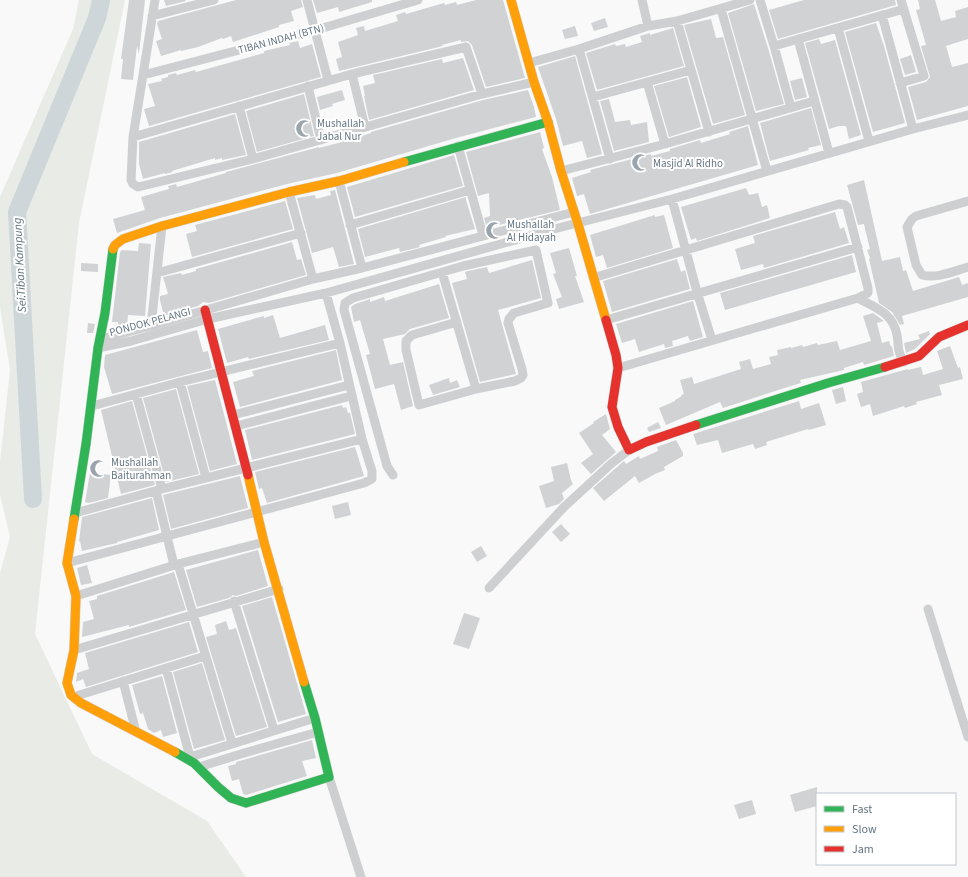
<svg xmlns="http://www.w3.org/2000/svg" width="968" height="877" font-family="'Source Sans 3',sans-serif">
<rect width="100%" height="100%" fill="#f9f9f9"/>
<path fill="#e8ebe6" d="M79 0H125L79 223 35 634 92 754 207 821 246 877H0V573L10 537 0 495V462L10 370 0 307V197L73 29Z"/>
<g fill="none" stroke-linecap="round" stroke-linejoin="round">
<path stroke="#ced6d9" stroke-width="18" d="M33 499 17 212 97 18 101 0"/>
</g>
<path fill="#d0d2d3" d="M129 0H145L139 54 137 46 133 80 121 79 123 59H121Z
M164 0H185L186 1 166 6Z
M236 0H301L303 7 291 11 294 21 279 25V27L233 42 231 36 223 39 222 38 198 47 181 51V50L161 56 156 41 162 39 157 24 158 21Z
M313 0H372V2L339 12 338 7 317 13Z
M476 0H503L525 78 486 87 472 45 468 41 461 42V40L442 45 443 46 339 71 336 59 342 57 338 42 358 35 356 28 364 26 365 31 398 21 396 15 405 12 406 14 444 3 445 5 456 2 457 5Z
M804 0H895L896 5 778 39 769 10Z
M918 0H935L941 21 956 17 955 11 968 7V39L946 46 952 67 968 63V106L917 120 908 87 926 82 930 77 921 46 926 45 916 10 920 9Z
M754 4 768 48 784 104 756 111 728 13Z
M605 18 608 27 594 31 591 23Z
M711 19 716 38 723 37 745 115 713 124 684 25Z
M876 23 884 46 905 123 873 132 845 32Z
M575 26 578 36 565 39 562 30Z
M673 28 684 66 597 90 586 53 615 44 616 46 625 44 626 47 642 42 640 36 650 33V35Z
M819 39 821 44 835 40 861 135 849 139 846 126H839L829 129 805 43Z
M298 41 300 48 312 44 321 77 149 126 144 109 155 106 148 84 162 81 161 79 168 77V75L176 73 177 75 195 70 196 72 264 53V51L290 45 289 43Z
M911 55 916 72 905 75 900 59Z
M575 56 602 154 587 158 582 141 563 146 556 119 538 67Z
M463 58 474 90 369 120 364 96H365L363 86 375 83 373 75 442 59 443 63Z
M687 77 701 127 669 137 654 86Z
M802 78 807 97 795 100 790 81Z
M342 90 345 100 332 104 333 106 320 110 317 97Z
M528 90 534 107 536 117 456 138 337 173 287 184 160 218 117 233 113 219 145 210 141 197 169 189 168 186 176 184 177 187 226 173V172L319 147V148L342 142V140L355 137V138L371 133V132L483 100Z
M304 94 314 136 257 152 246 111Z
M609 99 615 122 630 120 631 125 647 122 649 142 614 151 600 101Z
M811 108 821 145 808 148 809 150 770 161 760 123Z
M235 114 246 155 222 160V158L215 160V158L172 171 173 172 165 174V173L143 179 139 164V142Z
M748 126 758 165 590 214 584 194 577 196 572 178 591 172 590 170 651 154V156L670 151V149L700 140 701 143 730 134 729 132Z
M540 132 544 148 542 149 552 177 560 210 487 228 484 218 490 216 489 193 478 196 466 152Z
M454 155 463 186 355 217 347 187Z
M864 180 882 261 900 257 903 271 906 270 913 291 959 277 962 285 968 283V297L902 316 904 324 900 325 892 312 879 303 869 259 870 258 867 250 870 249 865 229 864 224 858 225 847 185Z
M746 188 749 195 758 193 762 207 767 205 770 218 697 241 696 238 691 240 681 207Z
M335 190 354 264 339 267 333 247 312 253 297 198 315 195 316 199 331 195 330 191Z
M466 197V200L475 229 445 236 446 237 419 245 420 247 400 252 399 248 365 257 358 229Z
M285 201 293 229 192 257 186 234 197 231 195 225Z
M835 212 840 229 844 227 849 243 764 268 763 264 741 270 735 249 755 243 753 236Z
M655 215V217L664 215 673 248 607 268 603 255 596 257 590 235Z
M292 242 297 260 301 259 306 275 209 303 203 302 198 306 164 316 160 300V296L168 294 163 277 181 273 182 275 196 271V269Z
M139 243 151 244 145 316 128 315 127 326 118 325V322H112L120 252 122 250 138 251Z
M569 248 577 276H575L584 302 559 309 556 299 562 297 553 274 556 273 550 253Z
M852 255 856 272 725 310 720 293Z
M677 259 681 272 685 270 690 289 612 312 603 281Z
M532 260 541 298 498 310 516 374 480 382 452 283 467 279 465 272 468 271 487 267 489 273Z
M81 263 98 264V272L81 271Z
M439 284 449 318 410 329 405 334 383 339 390 365 403 362 413 406 401 410 394 384 375 389 366 355 370 354 360 320 354 322 351 307 355 304 370 299V302L384 297 385 301Z
M693 301 703 337 690 341 688 336 672 341 673 346 665 348 664 344 639 352 635 339 622 343 616 324Z
M873 313 884 321 877 323 882 343 889 341 891 347 892 346 894 356 864 365 863 362 844 368V370L800 380 801 383 794 385 723 408 720 402 666 425 659 408 675 401V400L682 396 681 395 684 394 680 380 692 377 694 384 741 369 739 362 750 359 753 369 771 364 769 357 778 355 777 350 791 347V348L802 345 803 347 817 343 818 345 837 341 840 350 871 341 863 316Z
M273 315 280 338 325 325 329 340 249 359 248 357 227 363 218 329 264 316V318Z
M88 323 95 324 93 333H87Z
M197 330 203 352 208 351 212 368 112 394 104 367 105 355Z
M929 331 930 334 915 349 906 353 904 343 920 339 918 335Z
M950 346 958 368 960 367 963 379 939 385 942 395 916 402 917 404 905 408 904 406 873 416 870 404 861 407 857 394 863 392 861 382 908 369V370L921 367 923 375 943 369 937 351Z
M336 350 342 380 240 407 233 382 254 376 252 371Z
M449 378 450 383 457 380 460 387 433 395 429 385Z
M215 380 237 464 210 471 187 386Z
M843 387 846 401 836 404 832 390Z
M176 389 199 474 166 482 143 398Z
M132 401 155 485 121 494 101 410Z
M799 401 801 409 819 403 826 425 809 430 808 429 766 442 767 445 755 449 753 444 722 453 718 440 697 445 693 434Z
M342 405 343 408 346 407 348 413H350L355 434 252 460 245 430Z
M606 414 610 429 602 435 616 452 591 474 581 463 593 454 579 433 594 423 593 422Z
M658 422 661 428 649 432 647 428Z
M676 440 683 453V456L664 467 665 470 655 474 639 483 635 476 604 501 593 488 624 461 626 464 639 456 640 459 658 451 657 447Z
M355 447 364 476 267 503 262 488 259 489 255 472Z
M567 463 571 480 573 484 562 493 564 499 559 504 546 508 539 486 554 481 551 467Z
M90 473 111 475 108 498 89 503 85 502Z
M240 476 248 508 171 529 163 495Z
M152 498 159 530 117 542V543L82 551 80 541 79 542 82 517Z
M348 502 351 515 335 519 332 506Z
M561 524 570 534 561 542 552 532Z
M481 546 487 556 477 562 471 552Z
M258 550 268 586 236 596 233 595 229 598 197 607 186 570Z
M87 565 92 583 81 585 77 568Z
M174 572 186 610 129 627V625L82 637 83 622 94 619 89 601 97 599V596Z
M272 597 306 714 278 722 242 606Z
M464 613 480 618 469 649 453 644Z
M226 621 229 630 236 628 267 727 236 736 206 637 217 634 215 625Z
M189 622 198 652 86 687 83 679 76 682 77 673 89 669 85 653Z
M202 663 225 740 194 749 173 672Z
M162 676 177 733 163 737 161 730 154 733 148 729 143 713 140 714 132 685Z
M312 740 316 758 302 761 307 776 246 795 243 794 239 779 232 781 228 766 236 764V762Z
M817 787V806L795 812 790 795Z
M752 800 756 814 739 819 734 805Z"/>
<g fill="none" stroke-linecap="round" stroke-linejoin="round">
<defs>
<path id="fast" d="M404 162 548 122
M696 425 828 383 885 367
M74 519 86 444 98 348 105 313 113 249
M175 752 194 763 218 787 231 798 246 803 329 777 315 718 304 682"/>
<path id="slow" d="M511 0 534 82 548 122 561 171 578 224 606 320
M113 249 115 245 123 239 162 226 289 192 339 181 404 162
M248 475 264 542 304 682
M74 519 67 563 76 596 74 650 67 683 71 695 81 703 175 752"/>
<path id="jam" d="M205 310 248 475
M606 320 616 355 618 368 612 407 618 427 629 450 646 442 696 425
M885 367 919 356 939 337 968 325"/>
</defs>
<use href="#fast" stroke="#d5d6d7" stroke-width="10"/>
<use href="#slow" stroke="#d5d6d7" stroke-width="10"/>
<use href="#jam" stroke="#d5d6d7" stroke-width="10"/>
<path stroke="#cecfd0" stroke-width="9" d="M155 0 133 137 131 180 133 184 138 187 253 159 482 94 534 82
M307 0 328 80
M642 0 648 26
M760 0 774 46 791 108
M721 9 767 171
M882 15 913 129
M152 16 214 0
M677 21 709 132
M838 28 869 141
M798 39 829 153
M774 46 904 9
M579 49 610 159
M529 63 579 49 648 26 677 21 750 0
M352 74 365 127
M143 75 316 30 418 0
M647 82 665 144
M900 83 924 76 901 0
M308 86 321 140
M593 97 691 70
M239 106 253 159
M133 137 352 74 466 47 482 94
M458 146 483 235
M561 171 665 144 814 101
M339 181 362 268
M289 192 313 279
M672 199 697 292 712 340
M968 201 916 216 912 219 907 227 916 265 922 275C937 279 954 271 968 267
M350 225 470 190
M442 272 476 389
M157 273 301 233
M593 278 839 204 845 205 847 207 868 288V293L858 298 618 368
M858 298C876 308 893 313 897 335 899 346 897 352 904 362
M606 320 858 247
M151 326 162 226
M101 339 151 326 313 279 362 268 574 212
M98 348 131 341 208 319 326 293 558 228 672 199 913 129 968 115
M180 382 206 478
M136 394 162 489
M92 406 180 382 340 343
M233 415 349 385
M236 426 351 396
M393 475 387 466 344 310 345 303 353 298 463 266 536 250 548 303 514 313 509 319 508 323 522 369 523 375 521 378 515 381 476 389 419 405 406 350V341L412 335 457 322
M156 491 174 565
M75 513 162 489 362 439
M67 563 364 483 372 479V471L362 439 340 343 326 293
M178 564 232 743
M489 588 564 507 612 463 629 450
M76 596 178 564 264 542
M234 601 274 730
M928 609 968 737
M74 650 279 589
M166 668 190 757
M123 681 136 732
M73 697 205 656
M187 758 315 718
M199 767 244 753 318 732
M329 777 361 877"/>
<use href="#fast" stroke="#30b455" stroke-width="9"/>
<use href="#slow" stroke="#ff9f0a" stroke-width="9"/>
<use href="#jam" stroke="#e5322d" stroke-width="9"/>
</g>
<defs>
<symbol id="mosque-bare" viewBox="-9 -9 18 18"><path d="M3.5-4.9A6 6 0 1 0 3.5 4.9A5 5 0 1 1 3.5-4.9Z" fill="#99a4ac" stroke="#fff" stroke-width="2.5" paint-order="stroke"/></symbol>
</defs>
<g fill-rule="evenodd">
<use href="#mosque-bare" x="292" y="116" width="25" height="25"/>
<use href="#mosque-bare" x="628" y="150" width="25" height="25"/>
<use href="#mosque-bare" x="482" y="218" width="25" height="25"/>
<use href="#mosque-bare" x="86" y="456" width="25" height="25"/>
</g>
<g text-anchor="middle" dominant-baseline="central" stroke-width="4" stroke-linejoin="round" paint-order="stroke">
<g font-size="11" fill="#657683" stroke="#fff">
<text transform="translate(281 39) rotate(-15)">TIBAN INDAH (BTN)</text>
<text transform="translate(150 322) rotate(-15)">PONDOK PELANGI</text>
</g>
<g font-size="11" fill="#657683" stroke="#fff" text-anchor="start">
<text x="317" y="123">Mushallah<tspan x="317" dy="13">Jabal Nur</tspan></text>
<text x="653" y="163">Masjid Al Ridho</text>
<text x="507" y="224">Mushallah<tspan x="507" dy="13">Al Hidayah</tspan></text>
<text x="111" y="462">Mushallah<tspan x="111" dy="13">Baiturahman</tspan></text>
</g>
<g font-size="12" font-style="italic" fill="#60757c" stroke="#fff">
<text transform="translate(20 265) rotate(-93)">Sei.Tiban Kampung</text>
</g>
</g>
<rect x="816" y="793" width="140" height="72" fill="#ffffff" stroke="#c1c8cd"/>
<rect x="824" y="806" width="20" height="6" fill="#30b455" stroke="#c1c8cd"/>
<text x="852" y="813" font-size="12" fill="#657683">Fast</text>
<rect x="824" y="826" width="20" height="6" fill="#ff9f0a" stroke="#c1c8cd"/>
<text x="852" y="833" font-size="12" fill="#657683">Slow</text>
<rect x="824" y="846" width="20" height="6" fill="#e5322d" stroke="#c1c8cd"/>
<text x="852" y="853" font-size="12" fill="#657683">Jam</text>
</svg>
